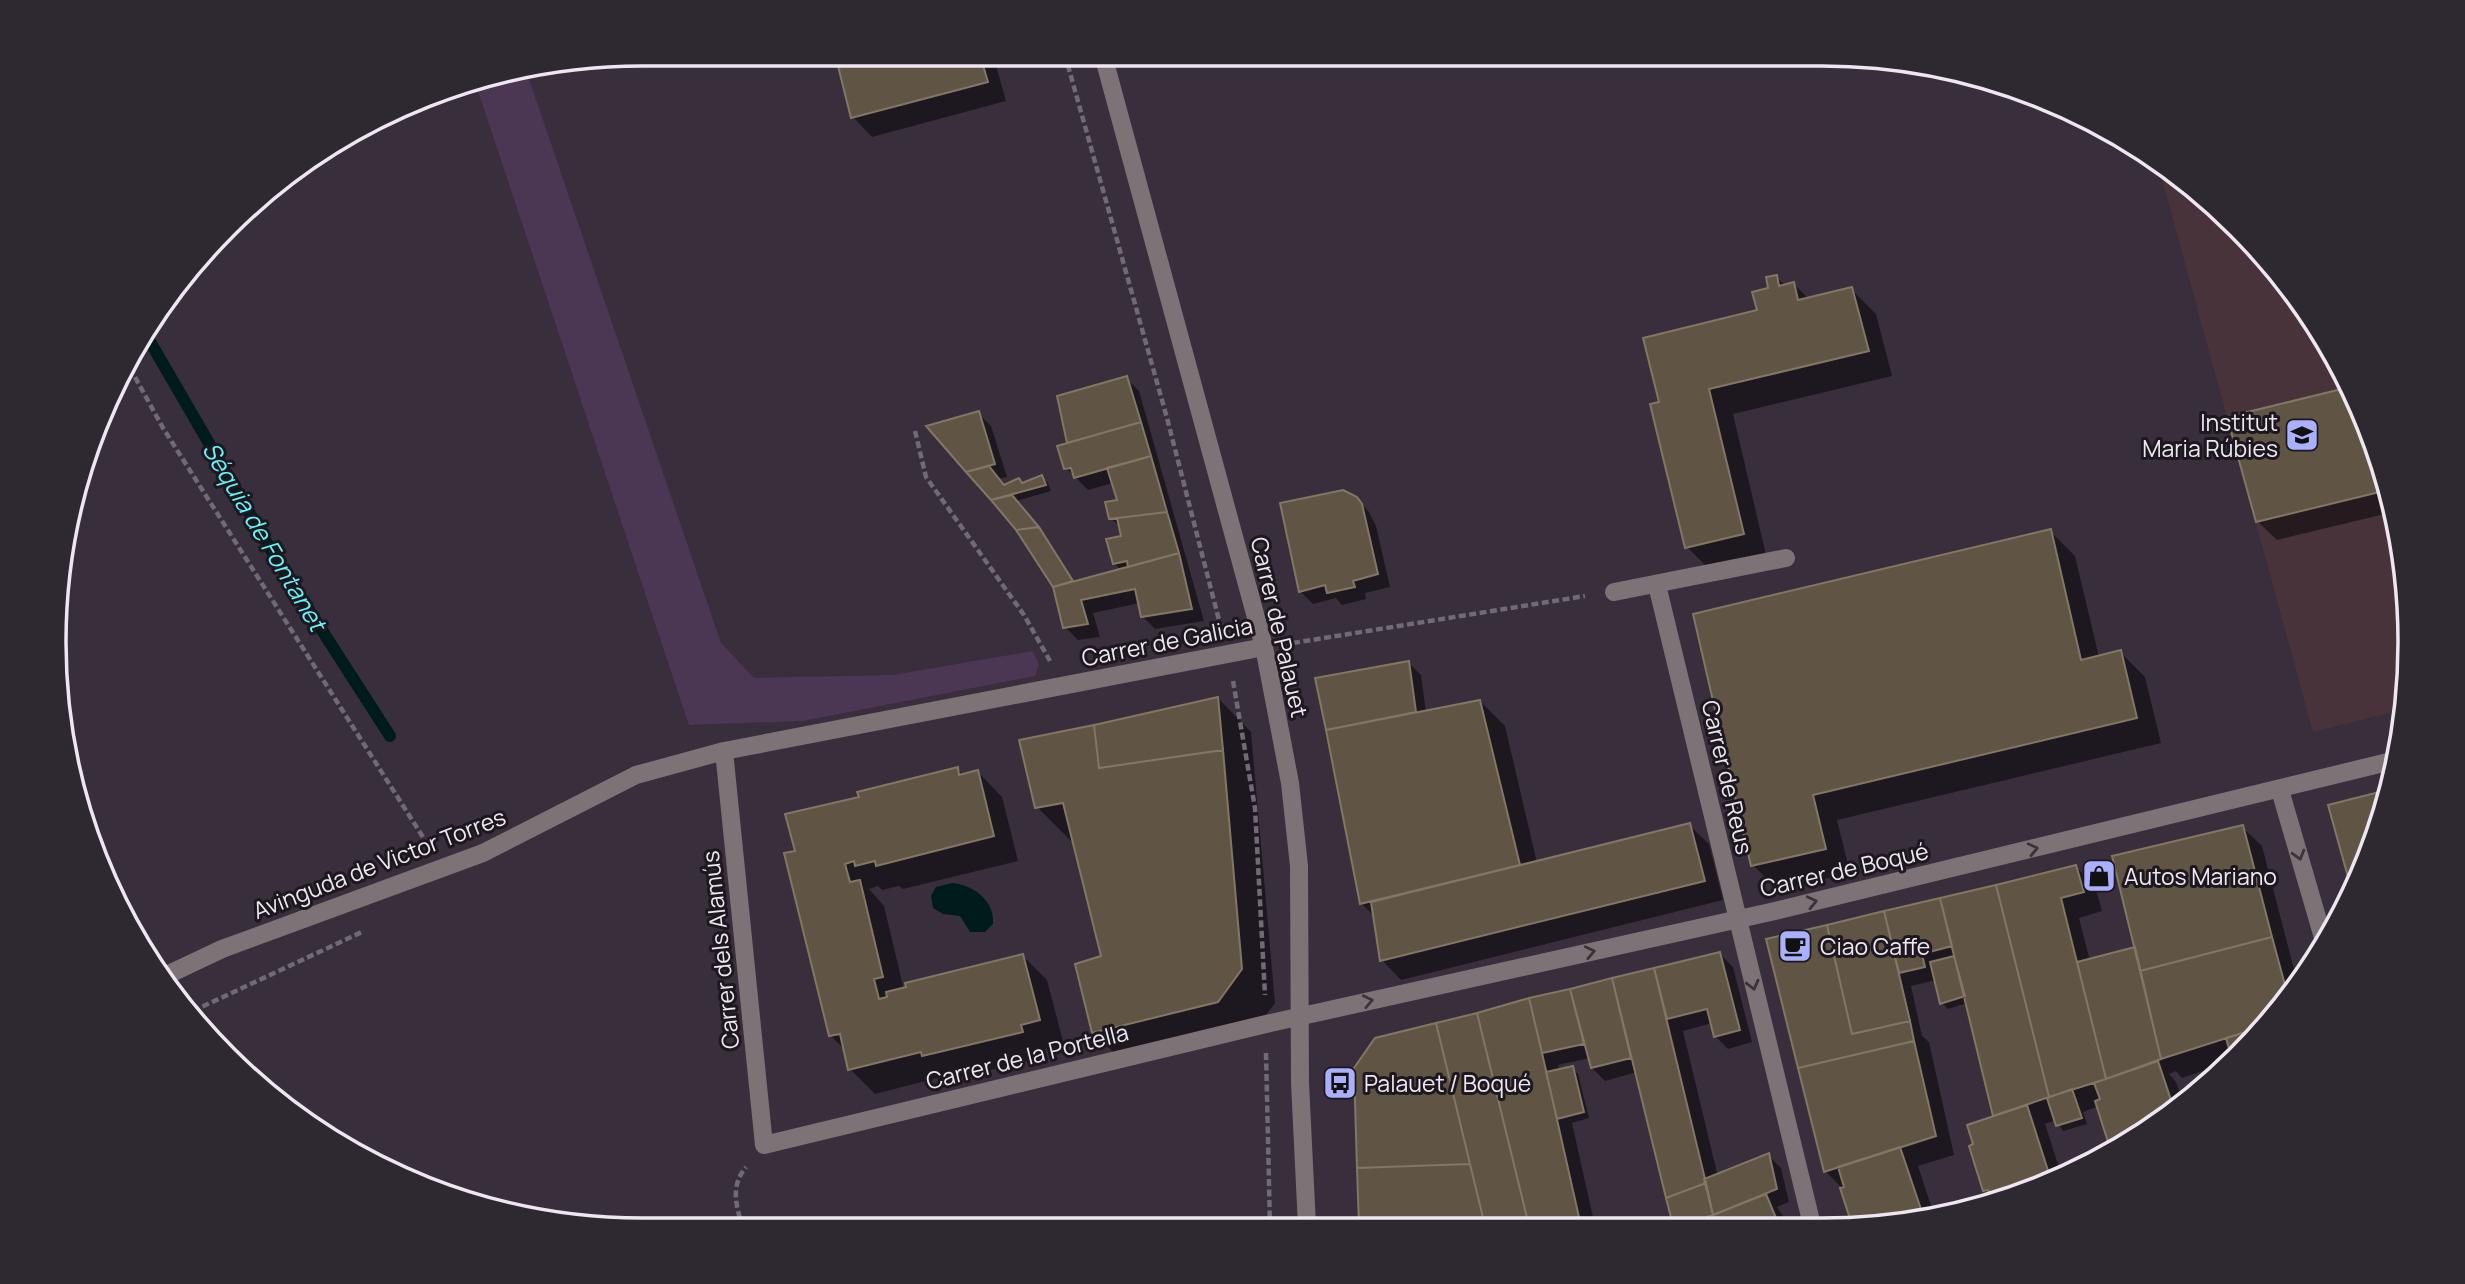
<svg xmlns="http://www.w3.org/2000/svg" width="2465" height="1284" font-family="Manrope,sans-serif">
<rect width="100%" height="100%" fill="#382e3c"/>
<path fill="#473339" d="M2157 161 2181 176 2265 255 2332 348 2380 453 2406 566 2409 681 2405 709 2313 732Z"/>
<path fill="#4b3653" d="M527 73 721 643 754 678 893 675 1033 651 1039 664 1035 676 803 721 689 725 475 82Z"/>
<path fill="#001b1c" d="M952 883C974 885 995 901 993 924L985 932H970L960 916 943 914 933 908 931 896 936 887Z"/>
<path fill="#0007" d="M836 54 993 55 1006 101 872 137 853 117Z
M1776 277 1786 286 1794 284 1809 299 1851 289 1876 314 1892 376 1733 414 1767 559 1712 572 1687 547 1661 403 1759 312Z
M1126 378 1139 391 1204 621 1155 629 1142 616 1140 603 1093 613 1100 637 1078 640 1065 627 1054 587 1017 529 968 471 978 413 991 426 1007 477 998 479 1004 487 1042 477 1048 483 1051 491 1016 501 1045 536 1075 583 1121 570 1115 564 1123 537 1121 528 1111 518 1119 501 1113 483 1088 490 1066 468 1069 445 1065 428Z
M2380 453 2393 512 2277 540 2257 521Z
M1356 498 1369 512 1376 526 1390 587 1365 593 1366 599 1342 605 1336 598 1313 604 1300 591Z
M2050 531 2075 556 2099 657 2120 652 2145 677 2161 743 1837 820 1850 873 1778 890 1753 865 1695 615Z
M1408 662 1421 675 1426 712 1480 701 1505 726 1537 863 1689 825 1709 844 1723 900 1401 980 1382 960 1375 917 1361 903 1317 680Z
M1218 698 1251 732 1275 1003 1251 1035 1127 1066 1093 1032 1103 958 1074 840 1071 841 1037 807Z
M957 769 963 775 978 772 1002 797 1018 861 903 889 899 886 882 890 878 886 869 889 884 906 904 990 1023 956 1047 980 1064 1045 1045 1049 1047 1056 949 1080 945 1076 875 1094 850 1069 846 1051 830 1035 797 852 862 799Z
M2242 827 2262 846 2297 981 2265 1030 2227 1063 2182 1078 2176 1071 2169 1074 2176 1082 2183 1101 2150 1130 2117 1148 2109 1141 2099 1106 2083 1112 2087 1124 2063 1131 2056 1120 2045 1124 2062 1177 2048 1185 1994 1200 1985 1190 1995 1118 1967 1003 1948 1009 1942 1003 1936 980 1911 986 1922 1036 1929 1042 1954 1155 1918 1166 1934 1215 1900 1225 1842 1188 1825 1171 1768 940 2076 867 2095 886 2102 911 2079 918 2090 961 2137 949Z
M1720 954 1733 967 1752 1042 1728 1049 1715 1036 1712 1023 1683 1031 1718 1177 1768 1155 1781 1168 1789 1202 1777 1207 1789 1225H1675L1637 1072 1605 1081 1592 1068 1590 1058 1558 1065 1560 1071 1572 1068 1578 1074 1589 1118 1572 1123 1595 1226H1361L1355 1069 1530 1000Z"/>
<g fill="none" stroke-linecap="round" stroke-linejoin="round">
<path stroke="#001b1c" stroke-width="12" d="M145 333 278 562 390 736"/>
</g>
<path fill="#605544" stroke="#827665" stroke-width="2" d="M835 54 980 55 988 82 851 118Z
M1777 275 1779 286 1794 282 1798 300 1852 287 1869 351 1709 389 1744 534 1685 548 1650 404 1659 402 1643 338 1757 310 1752 292 1768 288 1766 277Z
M1127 376 1141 422 1067 443 1057 396Z
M2350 387 2380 453 2388 490 2256 522 2227 417Z
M979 411 995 464 966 472 926 426Z
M1141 422 1151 456 1074 478 1071 468 1064 469 1057 446Z
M1151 456 1167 512 1109 519 1105 502 1117 500 1107 468Z
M989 466 1004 485 1019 478 1022 483 1042 475 1046 485 991 500 966 472Z
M1343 490 1357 497 1362 504 1378 574 1353 581 1355 587 1327 593 1325 585 1299 592 1280 503Z
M1012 495 1039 527 1016 530 991 500Z
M1167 512 1179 553 1128 567 1127 561 1113 564 1106 539 1121 536 1117 518Z
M1039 527 1073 581 1053 587 1016 530Z
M2051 529 2081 660 2121 650 2137 718 1813 795 1826 849 1751 866 1693 614Z
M1179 553 1192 609 1141 617 1135 589 1081 600 1088 624 1063 628 1053 587Z
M1409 661 1416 712 1326 730 1315 678Z
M1218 697 1223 750 1099 768 1094 725Z
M1480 700 1520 865 1360 904 1326 730Z
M1094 725 1099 768 1223 750 1242 969 1218 1002 1092 1033 1075 964 1101 956 1063 803 1035 808 1019 740Z
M958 767 959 775 978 770 994 836 876 866 875 861 855 866 854 861 845 864 850 882 860 880 883 977 874 979 879 999 887 997 886 992 906 987 905 983 1023 954 1040 1020 1021 1025 1023 1032 922 1056 921 1052 848 1070 840 1034 829 1036 784 853 795 851 785 814 859 797 857 792Z
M2391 789V795L2353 895 2328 805Z
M1690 823 1705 881 1380 961 1371 902Z
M2243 825 2272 937 2140 971 2112 856Z
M2076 865 2084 892 2061 898 2106 1079 2049 1097 1996 885Z
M1996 885 2049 1097 1993 1116 1940 898Z
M1940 898 1952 946 1922 954 1925 967 1899 973 1884 911Z
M1884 911 1910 1021 1852 1034 1827 925Z
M1827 925 1852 1034 1910 1021 1914 1041 1798 1068 1766 939Z
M2272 937 2288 996 2268 1025 2161 1059 2140 971Z
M2135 947 2161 1059 2106 1079 2077 962Z
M1720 952 1740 1030 1714 1037 1707 1009 1667 1019 1654 968Z
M1954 956 1965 996 1940 1004 1930 962Z
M1654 968 1706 1183 1666 1198 1612 978Z
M1612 978 1631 1058 1591 1068 1570 989Z
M1570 989 1584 1044 1542 1053 1529 998Z
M1529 998 1542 1053 1581 1226H1529L1477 1013Z
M1477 1013 1529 1226H1485L1470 1164 1436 1023Z
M1436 1023 1470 1164 1357 1168 1354 1068 1375 1038Z
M2268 1025 2265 1030 2228 1062 2226 1057 2231 1056 2226 1038Z
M1914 1041 1936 1136 1824 1172 1798 1068Z
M2158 1061 2174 1109 2150 1130 2116 1149 2113 1140 2108 1142 2095 1101 2100 1099 2094 1083Z
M1573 1066 1584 1112 1557 1119 1546 1072Z
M2072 1089 2082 1118 2056 1126 2047 1098Z
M2027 1105 2052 1183 1991 1199 1988 1190 1983 1191 1969 1146 1973 1144 1967 1125Z
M1900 1147 1924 1218 1900 1225H1852L1840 1188 1844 1187 1838 1167Z
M1769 1153 1777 1189 1713 1215 1704 1179Z
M1470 1164 1485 1226H1359L1357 1168Z
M1706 1183 1713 1215 1701 1219 1703 1225H1673L1666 1198Z
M1766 1194 1779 1225H1715L1713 1215Z"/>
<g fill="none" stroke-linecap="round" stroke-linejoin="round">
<path stroke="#726976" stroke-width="4.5" stroke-dasharray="7 3.5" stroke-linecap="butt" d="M1065 55 1167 418 1221 628
M130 368 163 428 428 845
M915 431 926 477 1024 615 1050 661
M1293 643 1585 596
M1233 681 1255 808 1265 995
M193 1011 364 931
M1266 1053 1270 1227
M743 1228C736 1206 730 1186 746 1167"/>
<path stroke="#7d7377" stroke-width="18" d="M1103 55 1264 647 1290 783 1299 866 1300 1083 1307 1226
M1657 585 1812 1225
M1614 592 1786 558
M724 751 764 1145 1266 1024 1775 911 2396 760
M2280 790 2324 941
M167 975 222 949 483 853 636 775 724 751 1264 647"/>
</g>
<defs><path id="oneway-chevron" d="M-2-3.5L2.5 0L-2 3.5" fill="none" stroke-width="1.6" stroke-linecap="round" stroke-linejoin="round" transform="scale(1.75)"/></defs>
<g stroke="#3a3339">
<use href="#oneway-chevron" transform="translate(2033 849) rotate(-13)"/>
<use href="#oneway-chevron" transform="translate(2299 855) rotate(74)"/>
<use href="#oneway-chevron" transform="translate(1812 902) rotate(-13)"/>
<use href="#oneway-chevron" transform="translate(1590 952) rotate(-12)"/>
<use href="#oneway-chevron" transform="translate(1753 985) rotate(76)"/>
<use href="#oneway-chevron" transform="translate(1368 1001) rotate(-12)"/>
</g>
<defs>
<symbol id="school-square" viewBox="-11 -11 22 22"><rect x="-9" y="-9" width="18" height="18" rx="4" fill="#aab0fb" stroke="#1d181f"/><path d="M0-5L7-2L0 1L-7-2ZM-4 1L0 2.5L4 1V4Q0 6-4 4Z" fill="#111"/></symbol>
<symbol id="shop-square" viewBox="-11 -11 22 22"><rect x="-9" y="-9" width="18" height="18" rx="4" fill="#aab0fb" stroke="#1d181f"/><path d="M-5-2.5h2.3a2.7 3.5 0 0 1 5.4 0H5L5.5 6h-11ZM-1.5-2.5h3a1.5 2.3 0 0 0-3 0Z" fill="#111"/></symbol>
<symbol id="cafe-square" viewBox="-11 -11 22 22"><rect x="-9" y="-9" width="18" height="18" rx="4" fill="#aab0fb" stroke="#1d181f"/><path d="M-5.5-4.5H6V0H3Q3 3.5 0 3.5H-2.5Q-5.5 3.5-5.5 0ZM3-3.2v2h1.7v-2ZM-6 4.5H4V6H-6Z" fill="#111"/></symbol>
<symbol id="bus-square" viewBox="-11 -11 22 22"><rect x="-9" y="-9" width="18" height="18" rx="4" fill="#aab0fb" stroke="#1d181f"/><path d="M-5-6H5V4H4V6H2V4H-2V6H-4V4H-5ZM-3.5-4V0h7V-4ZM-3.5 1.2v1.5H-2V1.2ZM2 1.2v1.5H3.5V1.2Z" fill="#111"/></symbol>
</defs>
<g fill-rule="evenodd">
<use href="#school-square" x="2283" y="416" width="38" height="38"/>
<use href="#shop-square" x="2080" y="857" width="38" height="38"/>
<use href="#cafe-square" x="1776" y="927" width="38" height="38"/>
<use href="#bus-square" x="1321" y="1064" width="38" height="38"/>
</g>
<g text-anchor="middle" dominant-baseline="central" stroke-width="6" stroke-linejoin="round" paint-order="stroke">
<g font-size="23" fill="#eee7f1" stroke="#1d181f" text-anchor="start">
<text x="2278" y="422" text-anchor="end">Institut<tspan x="2278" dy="26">Maria Rúbies</tspan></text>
<text x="2124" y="876">Autos Mariano</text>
<text x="1820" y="946">Ciao Caffe</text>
<text x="1364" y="1083">Palauet / Boqué</text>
</g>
<g font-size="23" fill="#eee7f1" stroke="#1d181f">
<text transform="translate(1280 627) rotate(77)">Carrer de Palauet</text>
<text transform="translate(1167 641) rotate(-11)">Carrer de Galicia</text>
<text transform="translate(1728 777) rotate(77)">Carrer de Reus</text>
<text transform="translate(379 863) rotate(-21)">Avinguda de Victor Torres</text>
<text transform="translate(1844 869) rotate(-13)">Carrer de Boqué</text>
<text transform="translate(720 950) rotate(-96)">Carrer dels Alamús</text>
<text transform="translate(1027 1056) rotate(-14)">Carrer de la Portella</text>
</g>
<g font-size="24" font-style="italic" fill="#66f4f8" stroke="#1d181f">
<text transform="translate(265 536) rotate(59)">Séquia de Fontanet</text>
</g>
</g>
<path d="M0 0H2465V1284H0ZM642 66H1822A576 576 0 0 1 2398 642V642A576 576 0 0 1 1822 1218H642A576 576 0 0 1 66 642V642A576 576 0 0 1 642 66Z" fill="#2e2930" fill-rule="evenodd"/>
<path fill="none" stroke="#eee7f1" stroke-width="3.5" d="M642 66H1822A576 576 0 0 1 2398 642V642A576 576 0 0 1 1822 1218H642A576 576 0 0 1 66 642V642A576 576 0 0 1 642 66Z"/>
</svg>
